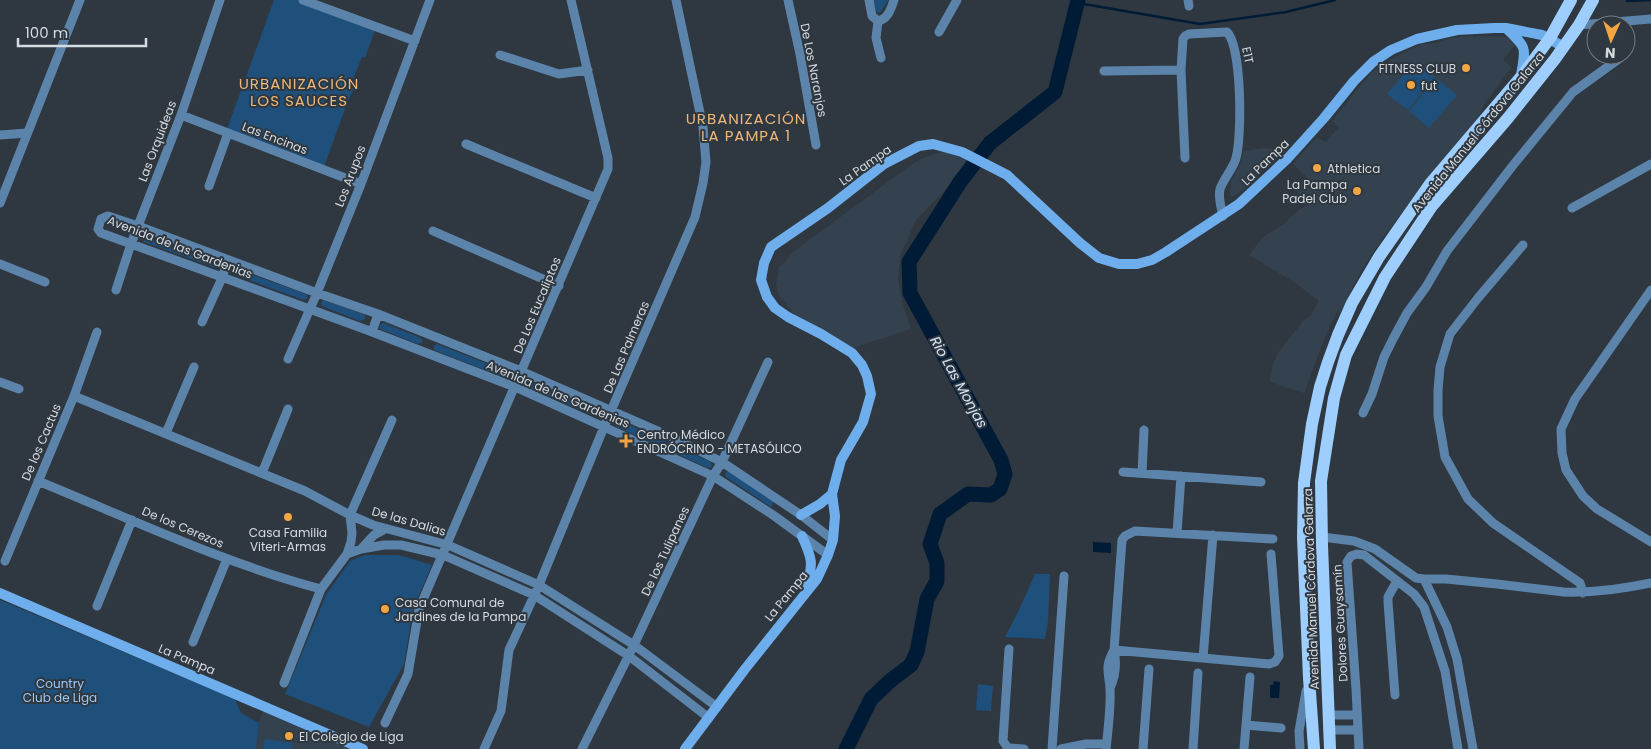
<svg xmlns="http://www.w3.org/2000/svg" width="1651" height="749" font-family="Poppins,sans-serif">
<rect width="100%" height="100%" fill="#2f3840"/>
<path fill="#34424f" d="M1472 36 1475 38 1476 36 1506 37 1512 41 1516 44 1503 60 1512 67 1485 103 1477 120 1382 239 1358 276 1341 312 1337 311 1325 337 1304 393 1270 382 1272 368 1277 354 1303 321 1311 315 1319 301 1294 282 1249 255 1263 237 1285 223 1299 210 1309 203 1295 190 1307 177 1293 164 1316 138 1326 142 1339 127 1333 121 1336 116 1371 73 1381 66 1393 58 1422 44 1436 43 1451 38Z
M1262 148 1278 149V155L1241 191 1234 196H1230L1231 181 1240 164 1244 151Z
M944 152 957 153 966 161 945 190 916 220 901 253 898 280 902 301 911 329 852 348 797 317 778 294 776 285 779 268 793 252 915 162 931 155Z
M263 711 351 749H256L259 723Z"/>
<path fill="#1f507c" d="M274 0H299L375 30 365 58 362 57 351 84 355 86 347 103 324 167 227 129Z
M872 0H888L880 13 877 12Z
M1415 61 1435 77 1408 110 1387 94Z
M1436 78 1457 95 1429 128 1409 111Z
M146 237 218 262 220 266 216 268 144 242 143 239Z
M234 268 306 294 308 298 304 300 232 274 231 270Z
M323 300 363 314 365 316V319L360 321 322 306 321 303Z
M383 323 421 338 423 342 418 344 380 329V325Z
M437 344 508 372 510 377 505 378 434 350V346Z
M529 381 599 411 601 416 596 417 526 386V383Z
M618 420 711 462 712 467 708 468 615 426 614 422Z
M729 471 774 502 771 507 725 476V473Z
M365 555H399L432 565 413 609 404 664 369 727 285 694 326 595 350 561Z
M1035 574H1050L1048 621 1045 639 1005 637 1019 610Z
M0 600 235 699 241 713 259 723 256 749H0Z
M978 684 993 686 991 711 976 710Z
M265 739 293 743 292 749H263Z"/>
<path fill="#001b36" d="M1093 542 1111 543V553L1093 552Z
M1274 681 1280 682 1279 698H1270V685H1273Z"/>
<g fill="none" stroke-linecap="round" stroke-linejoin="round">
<path stroke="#001b36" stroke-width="2.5" d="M1627 1 1651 0
M1078 3 1200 24 1286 12 1335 0"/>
<path stroke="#001b36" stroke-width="15" d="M846 749 871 699 891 680 911 665 917 652 927 599 937 581V563L930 544 940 514 968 494 991 495 1000 489 1005 474 1001 460 910 293 909 262 960 182 990 143 1055 92 1078 0"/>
<path stroke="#5c84ab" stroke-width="9" d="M303 0 415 41
M788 0 800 54 816 145
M869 0 872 16 878 21
M1188 0 1189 6
M878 21 876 38 881 58
M878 21C888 19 891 9 894 0
M1579 25 1651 19
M939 32 957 0
M500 55 559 74 588 70
M1104 71 1181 70
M181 115 361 184
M0 135 27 133
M466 144 596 198
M1185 158 1181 70 1183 39 1185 36 1189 34 1227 32C1242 47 1242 137 1236 158 1233 169 1224 178 1220 189 1218 198 1221 207 1223 216
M209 186 228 133
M0 203 80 0
M1572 208 1651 164
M433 231 559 286
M1523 245 1478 298 1450 334 1440 367 1438 390V416L1445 457 1468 499 1493 523 1580 583 1583 593
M0 264 45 282
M116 290 131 244 181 115 220 0
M1651 290 1575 399 1561 429 1562 453 1566 470 1583 496 1597 509 1651 542
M202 322 222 278 228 260
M372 332 378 314
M288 359 317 293 361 184 430 0
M0 382 19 389
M74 396 305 491 350 515 373 525 448 545 539 585 634 645 717 707
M1363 413 1372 394 1384 357 1393 339 1407 313 1426 287 1447 251 1514 164 1573 92 1620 58 1622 55
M166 433 194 367
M1123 472 1261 482
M262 473 288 409
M1142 473 1144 430
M38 481C131 519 223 563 321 589
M1177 533 1181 476
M1322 537 1354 541 1375 549 1416 578 1424 579H1446L1497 584 1564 592C1593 593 1623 589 1651 583
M361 549 374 535 385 529
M347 554 361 549 384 545H401L443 555 534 595 629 656 709 718
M828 555 773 515 713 476 604 427 515 387 367 330 101 233 98 229 101 219 108 216 138 226 317 293 378 314 521 371 667 435 722 462 801 515 833 540
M5 561 74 396 97 332
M1424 579 1447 627 1457 659 1473 749
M97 606 132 520
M193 642 227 559
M1009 649 1003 741 1008 748 1024 749
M1114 650 1269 664 1275 662 1279 656 1271 554
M1203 658 1213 535
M284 683 321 589 347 554 351 542 352 533 350 515 392 420
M1110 688C1116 675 1117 664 1114 650L1122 540 1125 536 1135 531 1273 539
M1395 695 1388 602V597L1397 581
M1329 715H1357
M385 723 408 674 419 609 608 169V158L571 0
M1246 725 1281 728
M1329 730H1357
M484 749 501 711 509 650 539 585 604 427 695 217 703 183 706 162 703 127 676 0
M582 749 634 645 713 476 722 462 768 362
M1052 749 1064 576
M1061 749 1086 744H1106
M1106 749C1108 730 1111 707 1110 689 1109 671 1104 668 1114 650
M1143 749 1149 669
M1193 749 1198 673
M1244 749 1250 677
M1300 749 1299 731 1306 691
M1359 749 1356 689 1347 562 1351 556 1357 554 1364 555 1414 594 1424 607 1445 671 1458 749"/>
<path stroke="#6eaeed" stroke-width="10" d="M1507 29C1527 48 1526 47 1521 75
M801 515 820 504 832 494
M802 536C812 558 814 564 806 587
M0 593 363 749
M685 749 745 669 817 579 828 555 833 540 835 516 832 494 841 460 863 422 871 394 867 376 862 365 852 353 821 334 788 317 775 308 767 297 761 280 764 263 771 247 828 208 884 164 919 146 933 144 962 152 1007 175 1080 243 1099 258 1119 264H1137L1152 260 1166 252 1239 204 1288 158 1324 118 1354 81 1373 62 1391 50 1417 39 1457 30 1494 28H1506L1542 35 1564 47"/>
<path stroke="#9dcefe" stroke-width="12" d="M1314 749 1309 678 1303 538 1304 483 1312 424 1320 387 1328 362 1338 335 1352 303 1379 257 1430 184 1521 77 1550 38 1571 0
M1330 749 1322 545 1321 481 1334 398 1346 355 1385 277 1432 206 1508 118 1555 59 1579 25 1593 0"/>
</g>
<g fill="#f2a542" stroke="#2f3840" stroke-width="2">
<circle cx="1466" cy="68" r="5"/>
<circle cx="1411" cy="85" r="5"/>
<circle cx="1317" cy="168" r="5"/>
<circle cx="1357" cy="191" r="5"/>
<path d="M623.5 433.5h5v5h5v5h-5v5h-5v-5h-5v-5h5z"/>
<circle cx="288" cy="517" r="5"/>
<circle cx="385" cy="609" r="5"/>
<circle cx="289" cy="736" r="5"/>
</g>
<g text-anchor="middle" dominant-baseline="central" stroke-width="4" stroke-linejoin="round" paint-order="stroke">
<g font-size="12" fill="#d4dadf" stroke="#2f3840">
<text transform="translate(1248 55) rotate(78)">E1T</text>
<text transform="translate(814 70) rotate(79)">De Los Naranjos</text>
<text transform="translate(1478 132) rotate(-51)">Avenida Manuel Córdova Galarza</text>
<text transform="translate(275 138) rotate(21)">Las Encinas</text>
<text transform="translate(157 141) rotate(-69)">Las Orquideas</text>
<text transform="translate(1265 162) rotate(-44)">La Pampa</text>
<text transform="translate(865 165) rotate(-35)">La Pampa</text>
<text transform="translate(350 176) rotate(-69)">Los Arupos</text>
<text transform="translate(180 247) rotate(21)">Avenida de las Gardenias</text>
<text transform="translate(537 305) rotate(-67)">De Los Eucaliptos</text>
<text transform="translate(626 347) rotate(-67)">De Las Palmeras</text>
<text transform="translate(558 394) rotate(23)">Avenida de las Gardenias</text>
<text transform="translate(41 442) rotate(-67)">De los Cactus</text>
<text transform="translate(409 521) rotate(16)">De las Dalias</text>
<text transform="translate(183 527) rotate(23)">De los Cerezos</text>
<text transform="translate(665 551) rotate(-65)">De los Tulipanes</text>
<text transform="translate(1311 589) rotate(-92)">Avenida Manuel Córdova Galarza</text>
<text transform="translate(786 596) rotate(-51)">La Pampa</text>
<text transform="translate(1340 623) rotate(-93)">Dolores Guaysamín</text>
<text transform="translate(187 659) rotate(23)">La Pampa</text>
</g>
<g font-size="12" fill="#d4dadf" stroke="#2f3840" text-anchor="start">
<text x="1456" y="68" text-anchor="end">FITNESS CLUB</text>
<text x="1421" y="85">fut</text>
<text x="1327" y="168">Athletica</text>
<text x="1347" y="184" text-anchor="end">La Pampa<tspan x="1347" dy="14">Padel Club</tspan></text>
<text x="637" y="434">Centro Médico<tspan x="637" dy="14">ENDRÓCRINO - METASÓLICO</tspan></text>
<text x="288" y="532" text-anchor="middle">Casa Familia<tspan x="288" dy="14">Viteri-Armas</tspan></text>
<text x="395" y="602">Casa Comunal de<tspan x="395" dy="14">Jardines de la Pampa</tspan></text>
<text x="299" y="736">El Colegio de Liga</text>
</g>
<g font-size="12" fill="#9ac8f6" stroke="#2f3840">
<text x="60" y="683">Country<tspan x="60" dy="14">Club de Liga</tspan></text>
</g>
<g font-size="14" font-style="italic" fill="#d6e5f5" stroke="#2f3840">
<text transform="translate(959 382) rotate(61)">Rio Las Monjas</text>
</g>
<g font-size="15" letter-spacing="1" fill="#edb77a" stroke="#2f3840">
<text x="299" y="83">URBANIZACIÓN<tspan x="299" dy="17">LOS SAUCES</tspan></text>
<text x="746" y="118">URBANIZACIÓN<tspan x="746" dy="17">LA PAMPA 1</tspan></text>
</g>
</g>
<g transform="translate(1611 40) rotate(183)"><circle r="24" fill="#2f3840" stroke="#717980"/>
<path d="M0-4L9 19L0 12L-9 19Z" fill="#f2a542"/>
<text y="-8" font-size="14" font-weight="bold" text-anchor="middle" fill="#d4dadf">N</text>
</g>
<path d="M18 38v8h128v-8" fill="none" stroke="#d4dadf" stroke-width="2.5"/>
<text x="25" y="38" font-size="15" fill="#d4dadf" stroke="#2f3840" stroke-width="4" paint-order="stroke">100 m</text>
</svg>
